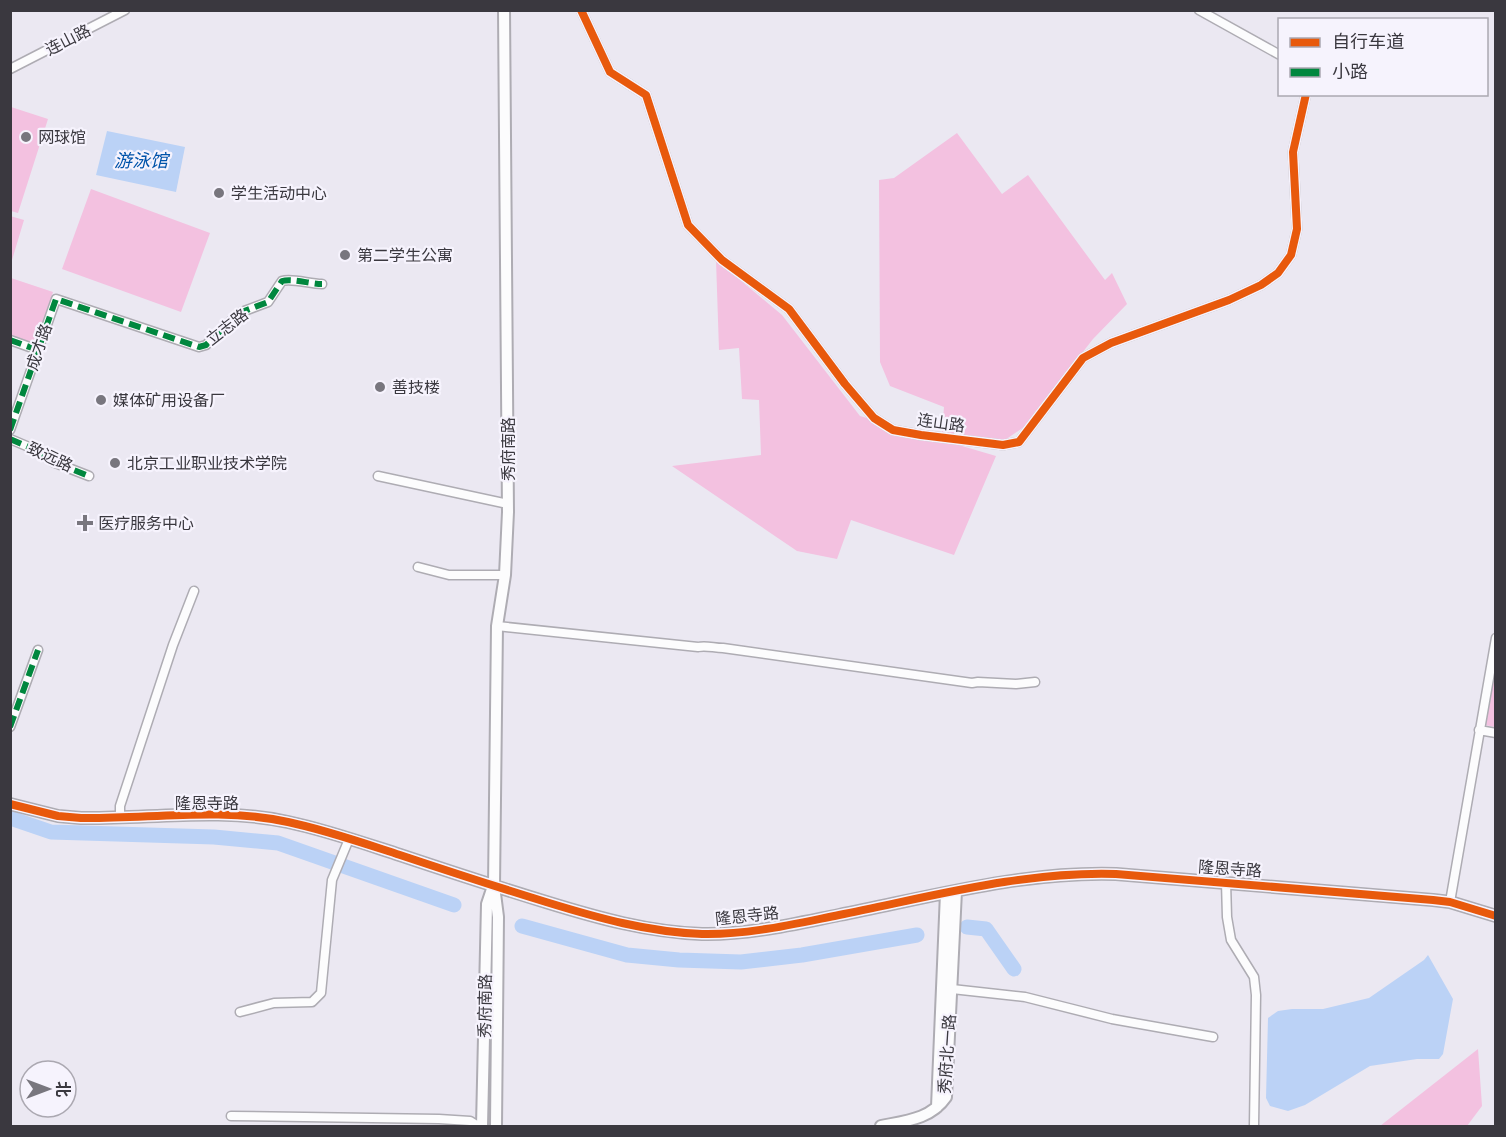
<svg xmlns="http://www.w3.org/2000/svg" width="1506" height="1137" font-family="Helvetica,'Noto Sans SC',sans-serif">
<rect width="100%" height="100%" fill="#ebe8f2"/>
<path fill="#f3c1e0" d="M11 107 48 119 18 213 11 211Z
M957 133 1002 194 1028 175 1105 280 1112 273 1127 304 1093 339 1024 427 1005 440 942 432 944 407 890 386 880 362 879 180 894 178Z
M91 189 210 233 181 312 62 269Z
M10 216 24 220 12 260H10Z
M716 260 782 315 860 416 996 456 954 555 851 520 837 559 797 551 672 466 761 455 759 400 742 399 739 348 719 350Z
M11 278 53 292 35 344 11 336Z
M1495 668V727L1485 725Z
M1478 1049 1482 1106 1467 1126H1380Z"/>
<path fill="#bbd2f6" d="M107 131 185 147 176 192 96 175Z
M1428 955 1453 999 1443 1054 1439 1059H1417L1370 1066 1305 1105 1288 1111 1270 1106 1266 1098 1268 1018 1278 1011 1292 1009H1323L1369 998 1424 960Z"/>
<g fill="none" stroke-linecap="round" stroke-linejoin="round">
<path stroke="#bbd2f6" stroke-width="15" d="M10 818 51 832 214 837 278 843 454 905
M522 926 627 955 679 960 741 962 802 955 917 935
M967 927 986 929 1014 969"/>
<defs>
<path id="minor" d="M581 10 610 72 646 95 688 225 722 260 789 309 845 384 874 418 893 430 921 435 1003 445 1019 442 1083 358 1111 343 1229 300 1261 285 1278 273 1291 255 1297 229 1293 152 1306 94
M1199 10 1280 55
M10 69 125 10
M10 340 38 350
M10 430 56 299 199 347 206 345 239 313 268 302 282 281C292 278 310 284 322 284
M10 439 36 450 53 462 89 476
M378 476 508 504
M418 567 449 575H505
M497 626 698 647C706 645 714 648 723 648L972 683 978 682 1016 684 1035 682
M10 727 38 650
M1479 730 1496 733
M120 818V806L173 645 194 591
M1226 882 1227 917 1231 940 1254 977 1256 995 1254 1126
M1450 902 1496 638
M952 989 1025 997 1112 1019 1213 1037
M240 1012 274 1003 312 1002 321 993 332 880 349 839
M231 1116 439 1119 470 1121 478 1126"/>
<path id="tertiary" d="M10 804 58 816 81 818C149 819 220 807 288 822 326 830 363 843 400 855 448 871 497 887 546 902 598 918 648 932 702 934 748 935 794 924 839 915 930 897 1023 871 1116 874L1433 900 1450 902 1496 916
M937 1107 946 893
M482 1126 487 904 493 886
M496 1126 498 917 494 886 497 626 505 575 508 512 504 10
M881 1126C906 1121 931 1119 946 1097L956 891"/>
</defs>
<use href="#minor" stroke="#aeacb3" stroke-width="11"/>
<use href="#tertiary" stroke="#aeacb3" stroke-width="14"/>
<use href="#minor" stroke="#fcfcfd" stroke-width="8"/>
<use href="#tertiary" stroke="#fcfcfd" stroke-width="10"/>
<path stroke="#00873e" stroke-width="6" stroke-dasharray="12 6" stroke-linecap="butt" d="M10 340 38 350
M10 430 56 299 199 347 206 345 239 313 268 302 282 281C292 278 310 284 322 284
M10 439 36 450 53 462 89 476
M10 727 38 650"/>
<defs>
<path id="cycleway" d="M581 10 610 72 646 95 688 225 722 260 789 309 845 384 874 418 893 430 921 435 1003 445 1019 442 1083 358 1111 343 1229 300 1261 285 1278 273 1291 255 1297 229 1293 152 1306 94
M10 804 58 816 81 818C149 819 220 807 288 822 326 830 363 843 400 855 448 871 497 887 546 902 598 918 648 932 702 934 748 935 794 924 839 915 930 897 1023 871 1116 874L1433 900 1450 902 1496 916"/>
</defs>
<use href="#cycleway" stroke="#f6f3fd" stroke-width="11"/>
<use href="#cycleway" stroke="#e8590c" stroke-width="8"/>
</g>
<g fill="#78767e" stroke="#f6f3fd" stroke-width="2">
<circle cx="26" cy="137" r="6"/>
<circle cx="219" cy="193" r="6"/>
<circle cx="345" cy="255" r="6"/>
<circle cx="380" cy="387" r="6"/>
<circle cx="101" cy="400" r="6"/>
<circle cx="115" cy="463" r="6"/>
<path d="M82 514h6v6h6v6h-6v6h-6v-6h-6v-6h6z"/>
</g>
<g text-anchor="middle" dominant-baseline="central" stroke-width="4.5" stroke-linejoin="round" paint-order="stroke">
<g font-size="16" fill="#3a383f" stroke="#f6f3fd">
<text transform="translate(68 40) rotate(-27)">连山路</text>
<text transform="translate(227 327) rotate(-38)">立志路</text>
<text transform="translate(39 347) rotate(-71)">成才路</text>
<text transform="translate(941 423) rotate(8)">连山路</text>
<text transform="translate(508 449) rotate(-90)">秀府南路</text>
<text transform="translate(50 457) rotate(25)">致远路</text>
<text x="207" y="803">隆恩寺路</text>
<text transform="translate(1230 869) rotate(4)">隆恩寺路</text>
<text transform="translate(747 916) rotate(-6)">隆恩寺路</text>
<text transform="translate(485 1006) rotate(-89)">秀府南路</text>
<text transform="translate(947 1054) rotate(-86)">秀府北一路</text>
</g>
<g font-size="16" fill="#3a383f" stroke="#f6f3fd" text-anchor="start">
<text x="38" y="137">网球馆</text>
<text x="231" y="193">学生活动中心</text>
<text x="357" y="255">第二学生公寓</text>
<text x="392" y="387">善技楼</text>
<text x="113" y="400">媒体矿用设备厂</text>
<text x="127" y="463">北京工业职业技术学院</text>
<text x="98" y="523">医疗服务中心</text>
</g>
<g font-size="18" font-style="italic" fill="#0053aa" stroke="#f6f3fd">
<text x="141" y="161">游泳馆</text>
</g>
</g>
<rect width="1506" height="1137" fill="none" stroke="#3a383f" stroke-width="24"/>
<rect x="1278" y="18" width="210" height="78" fill="#f6f3fd" stroke="#aba8b1" stroke-width="1.5"/>
<rect x="1290" y="38" width="30" height="9" fill="#e8590c" stroke="#aba8b1" stroke-width="1.5"/>
<text x="1332" y="48" font-size="18" fill="#3a383f">自行车道</text>
<rect x="1290" y="68" width="30" height="9" fill="#00873e" stroke="#aba8b1" stroke-width="1.5"/>
<text x="1332" y="78" font-size="18" fill="#3a383f">小路</text>
<g transform="translate(48 1089) rotate(90)"><circle r="28" fill="#f6f3fd" stroke="#aba8b1" stroke-width="1.5"/>
<path d="M0-4.5L10 22L0 15L-10 22Z" fill="#78767e"/>
<text y="-9" font-size="16" font-weight="bold" text-anchor="middle" fill="#3a383f">北</text>
</g>
</svg>
